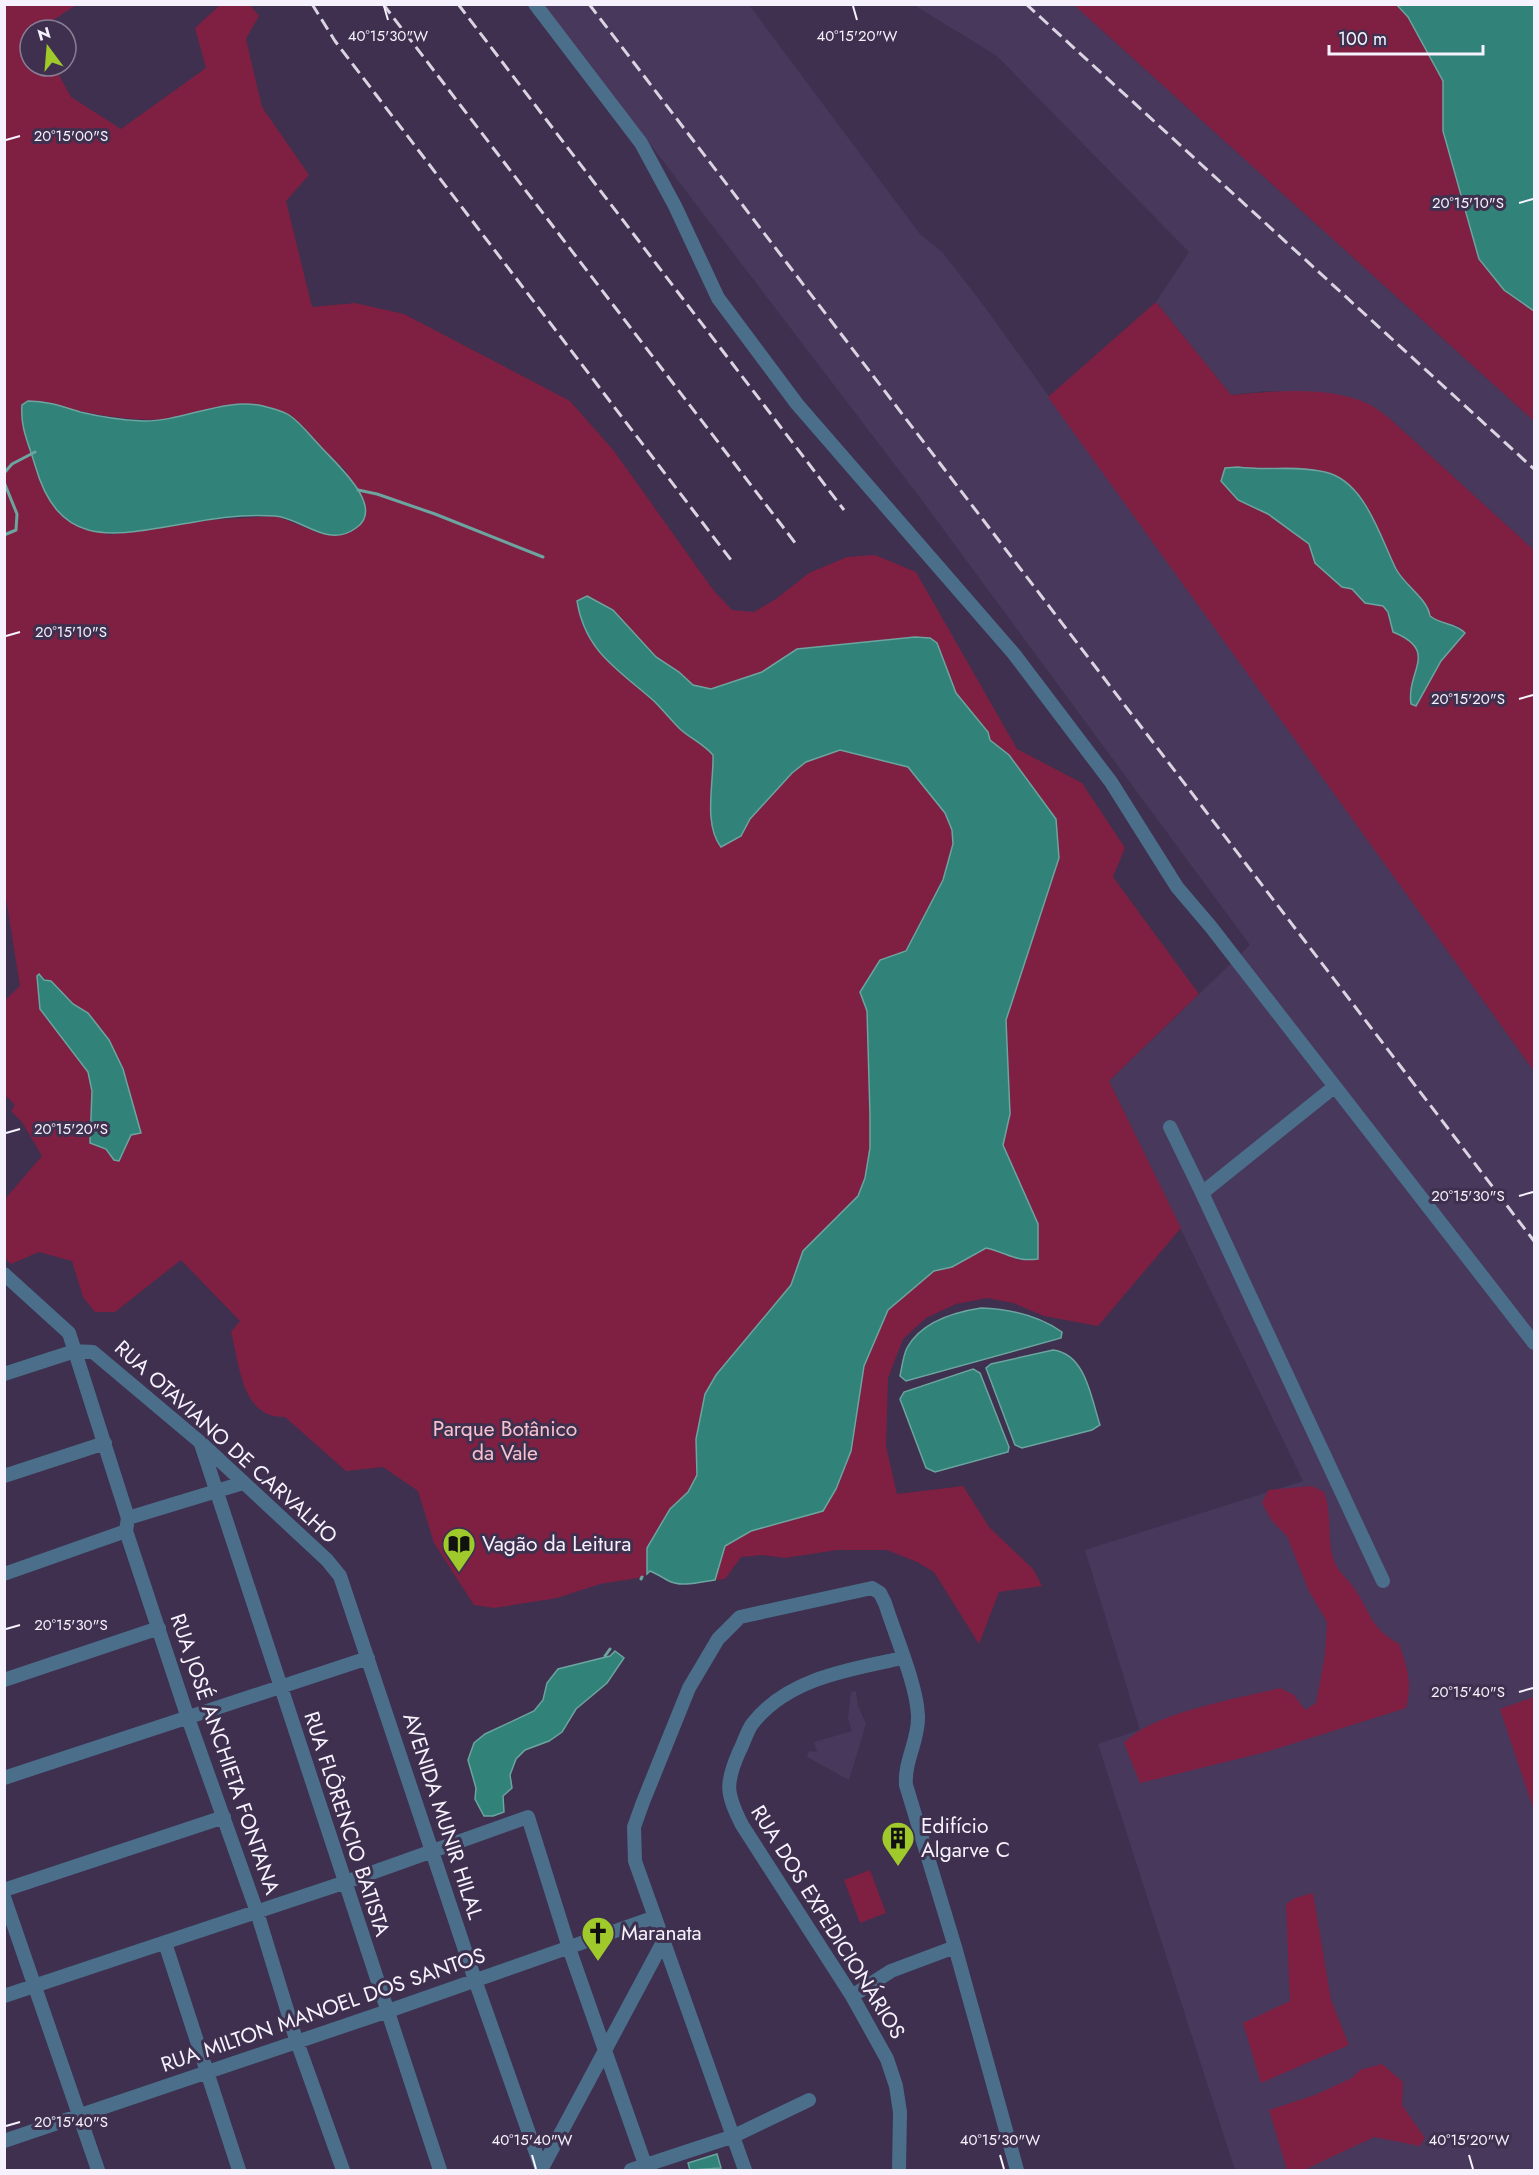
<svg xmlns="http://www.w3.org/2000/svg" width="1539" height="2175" font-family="Jost,sans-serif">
<rect width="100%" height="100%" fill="#3e304e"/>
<path fill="#48385c" d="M544 5H749L920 234 943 253 984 306 1534 1071V2170H1235L1098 1744 1140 1730 1085 1550 1303 1481 1109 1081 1250 945 924 503Z
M914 5H1074L1534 421V550L1389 418 1338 395 1266 391 1231 395 1156 302 1189 252 997 56Z
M856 1691 858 1706 866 1724 849 1780 807 1757 809 1751 817 1752 814 1742 852 1731 848 1719 851 1692Z"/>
<path fill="#7f2042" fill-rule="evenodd" d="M76 5 38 30H30V66H54L71 97 121 129 206 68 195 28 220 5H250L259 16 246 39 262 107 309 175 286 201 312 307 355 303 404 314 570 401 614 451 714 591 732 610 754 612 776 599 809 573 847 557 875 555 916 572 1017 749 1082 783 1125 848 1113 877 1199 994 1109 1081 1181 1228 1098 1326 1044 1316 1013 1303 987 1298 956 1304 926 1318 903 1339 888 1378 886 1446 897 1494 963 1486 989 1527 1033 1569 1042 1586 999 1592 979 1644 934 1572 917 1562 887 1550H837L785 1558 762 1555 741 1557 725 1579 715 1580 725 1546 751 1531 851 1451 864 1366 888 1310 934 1271 952 1267 986 1248 1005 1252 1020 1261 1038 1224 1003 1145 1010 1114 1006 1020 1059 858 1056 819 1009 755 990 740 988 732 955 693 937 644 930 638 915 637 797 649 762 672 711 689 693 685 679 672 656 657 630 629 580 619C595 656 625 675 654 701 663 710 671 720 680 729 691 739 701 742 713 755L712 803 741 836 750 819 792 773 806 762 840 750 908 767 920 779 945 813 952 830 953 844 948 863 943 880 906 951 860 992 867 1011 870 1115V1148L865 1178 858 1196 803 1251 791 1285 716 1375 705 1394 696 1439 697 1475 688 1492 670 1509 644 1577 600 1584 557 1598 494 1608 474 1605 434 1543 418 1491 383 1467 346 1471 285 1417C241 1418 240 1365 231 1332L240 1321 181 1260 115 1312H95L83 1297 72 1261 39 1252 11 1264 5 1259V1199L42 1156 22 1122 11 1111 15 1105 4 1094 5 1000 20 986 4 886 5 6ZM80 411C148 427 219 417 288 415L346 471 357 528 346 533 321 534 276 516 211 520 109 535 39 477 32 450ZM37 975 48 980 73 1004 85 1011 109 1040 119 1061 141 1132 131 1135 121 1159 112 1158 106 1149 90 1143 92 1091 88 1072 78 1055 45 1017Z
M1074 5H1397L1408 17 1443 81V131L1479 259 1534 311V421Z
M1156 302 1231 395C1270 391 1329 386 1366 403 1374 406 1382 413 1389 418L1534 550V1071L1048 397ZM1238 467C1266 471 1296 466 1325 472 1357 479 1384 545 1398 573 1406 589 1427 598 1430 616L1438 622 1459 626 1460 641C1443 652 1425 687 1416 706L1412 683 1420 662 1417 649 1405 637 1393 632 1388 612 1383 606 1365 603 1352 589 1342 587 1315 563 1309 544 1268 514 1238 500 1221 481 1225 468Z
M1312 1486 1324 1492C1333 1515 1326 1538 1334 1561 1338 1572 1350 1581 1356 1591 1372 1616 1371 1628 1399 1644 1407 1666 1413 1685 1406 1708L1266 1752 1140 1783 1124 1743C1151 1713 1239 1698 1280 1688L1294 1695 1305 1710 1316 1703 1325 1655 1327 1622 1309 1591 1287 1536 1272 1521 1262 1503 1268 1490Z
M1534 1697V1811L1500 1709Z
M870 1870 886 1913 860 1923 844 1880Z
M1313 1893 1331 2000 1349 2045 1261 2083 1243 2023 1290 2001 1286 1904 1295 1898Z
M1382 2064 1403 2082 1402 2105 1425 2138 1420 2146 1374 2137 1304 2170H1287L1269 2110 1315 2095 1352 2078 1360 2070Z"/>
<path fill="#318278" stroke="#6ca4a0" stroke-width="1.5" d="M1397 5H1534V311L1504 290 1479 259 1443 131V81L1408 17Z
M28 401C47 401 61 406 80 412 101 417 121 420 143 421 182 422 224 397 263 406 271 408 283 411 289 415 301 423 311 437 321 447 334 462 387 507 356 528 327 549 302 518 275 516 248 514 215 518 189 523 119 534 60 554 35 465 29 444 20 428 22 405Z
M1238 467C1266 471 1297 465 1325 472 1365 481 1380 537 1396 569 1405 586 1427 598 1430 616 1441 625 1456 623 1465 633L1441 661 1416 706 1411 704C1406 671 1440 651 1393 632L1388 612 1383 606 1365 603 1352 589 1342 587 1315 563 1309 544 1268 514 1238 500 1221 481 1225 468Z
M587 596 613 610 656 657 679 672 693 685 711 689 762 672 797 649 915 637 930 638 937 643 956 693 988 732 990 740 1009 755 1056 819 1059 858 1006 1020 1010 1114 1003 1145 1038 1224V1259C1014 1262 1009 1253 986 1248L952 1267 934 1271 888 1310 864 1366 851 1451 836 1489 823 1511 751 1531 725 1546 715 1580C701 1582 680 1588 667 1580 662 1577 657 1574 650 1571L647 1574V1548L670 1509 688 1492 697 1475 696 1439 705 1394 716 1375 791 1285 803 1251 858 1196 865 1178 870 1148V1115L867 1011 860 992 880 960 906 951 943 880 953 844 952 830 945 813 908 767 840 750 806 762 792 773 750 819 741 836 721 847C703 824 714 782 713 755 701 742 691 739 680 729 671 720 663 710 654 701 619 670 585 652 577 601Z
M39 974 44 980 51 981 73 1004 88 1013 109 1040 123 1069 141 1133 131 1135 119 1161 114 1160 106 1149 90 1143 92 1091 88 1072 40 1009 37 976Z
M981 1308C1009 1309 1039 1316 1062 1332L1061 1338 906 1381 900 1376C902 1367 903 1356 907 1348 921 1322 955 1312 981 1308Z
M1053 1350C1086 1354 1091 1398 1100 1425L1092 1430 1022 1448 1015 1445 986 1368 991 1364Z
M973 1369 980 1373 1009 1447 1008 1452 935 1472 926 1468 900 1399 904 1392Z
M615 1651 624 1658 607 1683 576 1709 562 1732 549 1741 525 1750 516 1759 510 1775 512 1788 503 1796 504 1812 493 1816H484L475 1799 476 1788 468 1760 474 1743 485 1734 534 1711 543 1700 547 1683 558 1669 610 1656Z
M717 2154 721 2168 690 2170 688 2163Z"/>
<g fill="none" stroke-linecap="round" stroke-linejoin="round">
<path stroke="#6ca4a0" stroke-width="3" d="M5 472 12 464 35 452
M4 482 17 514 16 530 4 535
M358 490 377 494 435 514 543 557
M641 1579 642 1577
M605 1656 610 1649"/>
<path stroke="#4b6e8a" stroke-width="14" d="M535 4 641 143 675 206 718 298 797 404 1014 654 1111 782 1177 887 1211 927 1534 1343
M1334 1087 1202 1193 1383 1581
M1170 1127 1202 1193
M4 1274 69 1333 128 1518 126 1531 188 1718 257 1912 295 2036 343 2170
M4 1374 75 1351 93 1352 200 1442 327 1560 340 1576 475 1980 542 2170
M201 1444 440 2170
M4 1476 105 1443
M128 1518 243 1483
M4 1574 126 1531
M4 1680 159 1628
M4 1778 368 1658
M4 1890 224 1817
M4 1897 98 2170
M165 1943 239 2170
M4 1996 343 1883 528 1817 569 1948 647 2170
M852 1996 891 1971 955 1947
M4 2141 394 2009 655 1917
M541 2170 664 1940
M631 2170 734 2136 809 2100
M745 2170 635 1861 634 1827 643 1802 689 1688 718 1639 740 1617 872 1588 880 1593 885 1603C895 1635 917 1685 918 1716 919 1740 904 1761 906 1785L955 1947 1017 2170
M899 2170 900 2112 896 2086 887 2059 852 1996 742 1825C726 1793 725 1784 739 1752 744 1743 747 1730 753 1723 788 1678 851 1669 903 1658"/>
<path stroke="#dad4e2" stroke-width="3" stroke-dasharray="12 6" stroke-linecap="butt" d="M312 4 335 41 731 560
M383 4 796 544
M458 4 844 510
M589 4 1534 1241
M1026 4 1534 469"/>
</g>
<path fill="none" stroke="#f6f2fd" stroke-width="2" d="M384 6 388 20M853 6 857 20M6 140 20 136M1519 203 1533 199M6 636 20 632M1519 699 1533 695M6 1133 20 1129M1519 1196 1533 1192M6 1629 20 1625M1519 1692 1533 1688M6 2126 20 2122M532 2155 536 2169M1000 2155 1004 2169M1469 2155 1473 2169"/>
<defs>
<symbol id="library-pin" viewBox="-11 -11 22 30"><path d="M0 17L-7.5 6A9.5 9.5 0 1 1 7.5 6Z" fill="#a0c92b" stroke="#3e304e"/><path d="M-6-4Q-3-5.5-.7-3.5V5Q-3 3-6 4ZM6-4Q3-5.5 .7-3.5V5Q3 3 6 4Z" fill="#111"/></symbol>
<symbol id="building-pin" viewBox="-11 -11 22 30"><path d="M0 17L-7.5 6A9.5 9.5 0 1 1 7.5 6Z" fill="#a0c92b" stroke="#3e304e"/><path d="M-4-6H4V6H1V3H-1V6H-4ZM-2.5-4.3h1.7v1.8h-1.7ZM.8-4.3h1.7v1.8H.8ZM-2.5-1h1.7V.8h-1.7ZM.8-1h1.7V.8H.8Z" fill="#111"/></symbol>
<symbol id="church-pin" viewBox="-11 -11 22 30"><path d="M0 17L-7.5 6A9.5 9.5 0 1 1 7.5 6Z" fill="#a0c92b" stroke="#3e304e"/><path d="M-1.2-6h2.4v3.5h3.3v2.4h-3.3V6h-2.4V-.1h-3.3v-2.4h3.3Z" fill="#111"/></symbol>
</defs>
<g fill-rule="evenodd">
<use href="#library-pin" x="440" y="1525" width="38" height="52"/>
<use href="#building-pin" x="879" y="1819" width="38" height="52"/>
<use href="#church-pin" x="579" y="1914" width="38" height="52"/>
</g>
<g text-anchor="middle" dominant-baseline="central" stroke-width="6" stroke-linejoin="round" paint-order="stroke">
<g font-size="21" fill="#f8c1cd" stroke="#3e304e">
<text x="505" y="1429">Parque Botânico<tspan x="505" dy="24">da Vale</tspan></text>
</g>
<g font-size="21" fill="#f6f2fd" stroke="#3e304e">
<text transform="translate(226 1442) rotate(42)">RUA OTAVIANO DE CARVALHO</text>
<text transform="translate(225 1754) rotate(71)">RUA JOSÉ ANCHIETA FONTANA</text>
<text transform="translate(443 1816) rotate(72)">AVENIDA MUNIR HILAL</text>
<text transform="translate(347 1824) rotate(72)">RUA FLÔRENCIO BATISTA</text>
<text transform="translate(828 1922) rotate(58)">RUA DOS EXPEDICIONÁRIOS</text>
<text transform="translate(323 2010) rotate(-19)">RUA MILTON MANOEL DOS SANTOS</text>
</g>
<g font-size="21" fill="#f6f2fd" stroke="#3e304e" text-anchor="start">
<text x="482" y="1544">Vagão da Leitura</text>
<text x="921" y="1826">Edifício<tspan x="921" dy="24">Algarve C</tspan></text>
<text x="621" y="1933">Maranata</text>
</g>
</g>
<g font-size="15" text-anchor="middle" fill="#f6f2fd" stroke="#3e304e" stroke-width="6" stroke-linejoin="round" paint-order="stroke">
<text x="388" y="41">40°15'30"W</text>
<text x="857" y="41">40°15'20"W</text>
<text x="71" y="141">20°15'00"S</text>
<text x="1468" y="208">20°15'10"S</text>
<text x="71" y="637">20°15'10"S</text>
<text x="1468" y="704">20°15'20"S</text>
<text x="71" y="1134">20°15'20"S</text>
<text x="1468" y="1201">20°15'30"S</text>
<text x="71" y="1630">20°15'30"S</text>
<text x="1468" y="1697">20°15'40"S</text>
<text x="71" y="2127">20°15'40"S</text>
<text x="532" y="2145">40°15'40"W</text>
<text x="1000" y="2145">40°15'30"W</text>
<text x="1469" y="2145">40°15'20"W</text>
</g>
<rect width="1539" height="2175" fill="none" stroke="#f6f2fd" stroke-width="12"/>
<g transform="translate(48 48) rotate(344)"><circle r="28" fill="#3e304e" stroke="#887e94" stroke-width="1.5"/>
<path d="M0-4.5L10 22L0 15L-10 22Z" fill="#a0c92b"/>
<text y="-9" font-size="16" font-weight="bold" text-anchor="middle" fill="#f6f2fd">N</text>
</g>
<path d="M1329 45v9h154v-9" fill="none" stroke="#f6f2fd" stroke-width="3"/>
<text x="1338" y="45" font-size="18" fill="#f6f2fd" stroke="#3e304e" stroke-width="4.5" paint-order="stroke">100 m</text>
</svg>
